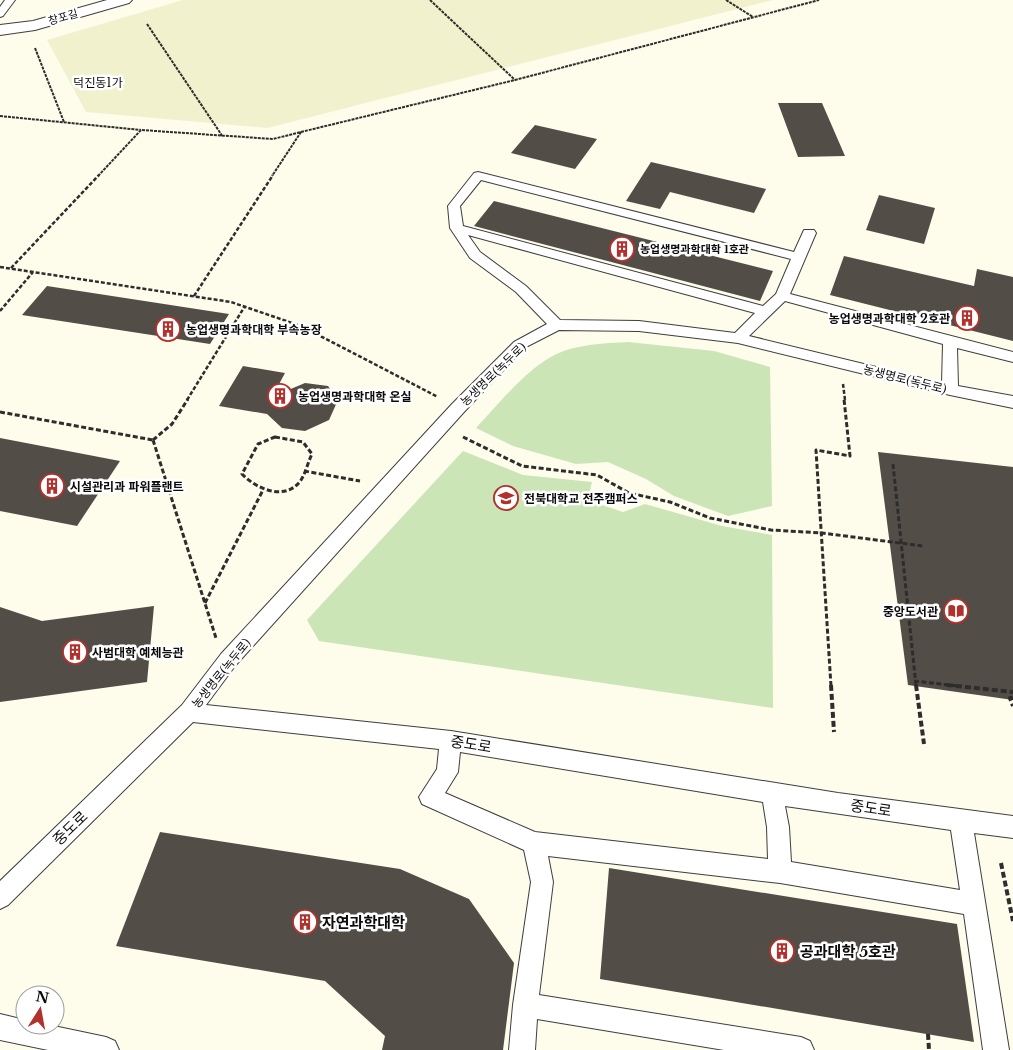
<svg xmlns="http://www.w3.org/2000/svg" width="1013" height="1050" font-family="'Libre Baskerville','Noto Sans KR',serif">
<rect width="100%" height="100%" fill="#fefceb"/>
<path fill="#f2f1cd" d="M183 0H773L267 128 86 112 47 40Z"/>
<path fill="#cbe5b7" d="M628 342 714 351 770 367 772 506 728 516 674 496 646 479 608 462 576 464 513 446 476 428C501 402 534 358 570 349 589 344 608 343 628 342Z
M463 451 523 475 592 482 589 494 596 503 623 512 645 504 722 526 772 535 773 708 319 641 307 620Z"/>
<path fill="#534d48" d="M778 103H822L845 156 798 157Z
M535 125 597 139 575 169 511 153Z
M651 162 766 189 754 213 670 192 660 209 626 201Z
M879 195 935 208 924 244 866 230Z
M494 201 773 271 760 301 474 226Z
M844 256 974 286 977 269 1013 277V341L830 295Z
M47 286 229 314 210 344 22 315Z
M243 366 285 373 277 388 286 391 305 383 328 386 338 400 329 420 305 431 282 428 267 414 219 406Z
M0 438 120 461 77 526 0 511Z
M878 452 1013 467V700L908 685Z
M154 606 147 682 0 702V607L42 621Z
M160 832 400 869 469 899 514 963 503 1050H382L385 1036 325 981 116 946Z
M609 868 957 924 974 1042 600 979Z"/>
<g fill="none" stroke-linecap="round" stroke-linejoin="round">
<defs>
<path id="lane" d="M5 0H15L3 16 0 17V7Z
M478 172 794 252 804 230H814L816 233 790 294 1013 352V362L957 348 958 386 1013 396V408L950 395 738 343 639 331 559 330 524 348 464 412 235 666 206 705 451 731 838 793 1013 816V838L974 833 1009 1050H983L964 914 780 883 548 856 553 882 539 995 801 1037 810 1041 814 1050H724L537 1019 535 1050H509L513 1005 531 882 524 850 422 804 419 797 437 769 439 749 193 722 8 905 0 909V881L182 705 221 654 452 404 514 342 547 324 516 292 470 258 450 228 448 206 474 173ZM481 180 791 259 776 294 763 306 463 226 460 206ZM468 235 755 313 735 333 639 321 560 320 526 286 480 252ZM785 301 943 344 942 383 749 336ZM460 752 763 802 767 827 768 859 535 832 445 793 458 772ZM785 806 951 830 960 890 791 862 789 827Z
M0 1014 25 1020V1025H49L106 1037 115 1041 119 1050H48L0 1040Z"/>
<path id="street" d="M107 0H132L129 3 35 30 0 35V25L33 21Z"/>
</defs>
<use href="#lane" stroke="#3e3e3e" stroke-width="2"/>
<use href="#street" stroke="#3e3e3e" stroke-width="2"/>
<path stroke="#2d2d2d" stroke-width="2" stroke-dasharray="3 1" stroke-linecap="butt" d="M430 0 515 80
M726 0 753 17
M147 24 223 137
M35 48 64 122
M0 116 141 130
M301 132 515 80 819 0
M98 176 141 130 273 139 301 132 272 176"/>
<path stroke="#2d2d2d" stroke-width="2.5" stroke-dasharray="4 2" stroke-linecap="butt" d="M0 267 231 302 301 326 438 397
M11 268 99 175
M194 296 273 175
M0 311 33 272
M843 384 845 400
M187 400 245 306"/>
<path stroke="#2d2d2d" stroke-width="3" stroke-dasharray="5 2.5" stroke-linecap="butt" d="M0 412 153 440
M275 437 303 442 312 454C308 462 306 472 301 480 286 502 256 489 242 474L258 444Z
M463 437 522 466 597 475 629 493 670 502 710 518 771 530 822 533 923 546
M153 440 216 638
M153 440 172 424 188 399
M893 464 916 686
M304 471 360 481
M205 603 263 490
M914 681 958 686
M831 686 816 450 850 456 844 399"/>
<path stroke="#2d2d2d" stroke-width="4" stroke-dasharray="6 3" stroke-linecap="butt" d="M831 685 834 732
M916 685 924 744
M947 685 1013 692
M1013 698H1010L1013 706
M1001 863 1013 921
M928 1034 929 1050"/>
<use href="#lane" fill="#fff" fill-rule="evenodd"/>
<use href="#street" fill="#fff" fill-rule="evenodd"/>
</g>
<defs>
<symbol id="building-ring" viewBox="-11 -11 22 22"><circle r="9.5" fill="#fff" stroke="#b2312c" stroke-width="1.5"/><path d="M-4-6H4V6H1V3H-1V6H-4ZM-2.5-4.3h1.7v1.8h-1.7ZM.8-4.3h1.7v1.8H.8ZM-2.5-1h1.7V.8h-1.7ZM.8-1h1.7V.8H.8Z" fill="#b2312c"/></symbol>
<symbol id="university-ring" viewBox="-11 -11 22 22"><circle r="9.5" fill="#fff" stroke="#b2312c" stroke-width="1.5"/><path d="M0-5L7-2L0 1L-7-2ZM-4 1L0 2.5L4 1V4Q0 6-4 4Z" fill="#b2312c"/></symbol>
<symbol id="library-ring" viewBox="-11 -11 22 22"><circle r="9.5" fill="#fff" stroke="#b2312c" stroke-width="1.5"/><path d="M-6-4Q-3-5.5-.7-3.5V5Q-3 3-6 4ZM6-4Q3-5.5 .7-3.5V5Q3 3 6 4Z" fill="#b2312c"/></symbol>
</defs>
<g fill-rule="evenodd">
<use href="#building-ring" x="608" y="235" width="28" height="28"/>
<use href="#building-ring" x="953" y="304" width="28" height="28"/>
<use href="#building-ring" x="154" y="315" width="28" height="28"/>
<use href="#building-ring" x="266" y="382" width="28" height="28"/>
<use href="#building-ring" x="38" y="472" width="28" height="28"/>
<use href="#university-ring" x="492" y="484" width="28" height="28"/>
<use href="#library-ring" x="942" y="597" width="28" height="28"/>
<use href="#building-ring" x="61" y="638" width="28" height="28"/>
<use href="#building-ring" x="291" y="908" width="28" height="28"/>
<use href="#building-ring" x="768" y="937" width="28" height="28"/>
</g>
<g text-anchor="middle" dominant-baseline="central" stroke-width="5" stroke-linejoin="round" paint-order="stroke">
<g font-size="11" fill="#0b0b0b" stroke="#fff">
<text transform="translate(63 17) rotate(-16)">창포길</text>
</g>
<g font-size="11" font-weight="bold" fill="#0b0b0b" stroke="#fff" text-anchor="start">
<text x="640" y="249">농업생명과학대학 1호관</text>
</g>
<g font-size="12" fill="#0b0b0b" stroke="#fff">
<text x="98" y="82">덕진동1가</text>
</g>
<g font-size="12" font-weight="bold" fill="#0b0b0b" stroke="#fff" text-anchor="start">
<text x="950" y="318" text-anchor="end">농업생명과학대학 2호관</text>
<text x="186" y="329">농업생명과학대학 부속농장</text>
<text x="298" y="396">농업생명과학대학 온실</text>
<text x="70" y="486">시설관리과 파워플랜트</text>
<text x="524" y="498">전북대학교 전주캠퍼스</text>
<text x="938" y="611" text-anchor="end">중앙도서관</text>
<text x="92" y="652">사범대학 예체능관</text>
</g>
<g font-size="12" fill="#0b0b0b" stroke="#fff">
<text transform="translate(493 374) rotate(-44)">농생명로(녹두로)</text>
<text transform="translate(905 379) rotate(14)">농생명로(녹두로)</text>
<text transform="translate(221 673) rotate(-51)">농생명로(녹두로)</text>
</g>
<g font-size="15" fill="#0b0b0b" stroke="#fff">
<text transform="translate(471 744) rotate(9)">중도로</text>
<text transform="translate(871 808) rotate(8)">중도로</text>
<text transform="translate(70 828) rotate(-44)">중도로</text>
</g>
<g font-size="15" font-weight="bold" fill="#0b0b0b" stroke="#fff" text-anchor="start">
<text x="322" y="922">자연과학대학</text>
<text x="800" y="951">공과대학 5호관</text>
</g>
</g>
<g transform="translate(40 1010) rotate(11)"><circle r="24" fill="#ffffff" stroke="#9d9d9d"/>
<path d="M0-4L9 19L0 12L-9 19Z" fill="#b2312c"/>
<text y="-8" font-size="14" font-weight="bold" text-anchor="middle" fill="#0b0b0b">N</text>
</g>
</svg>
